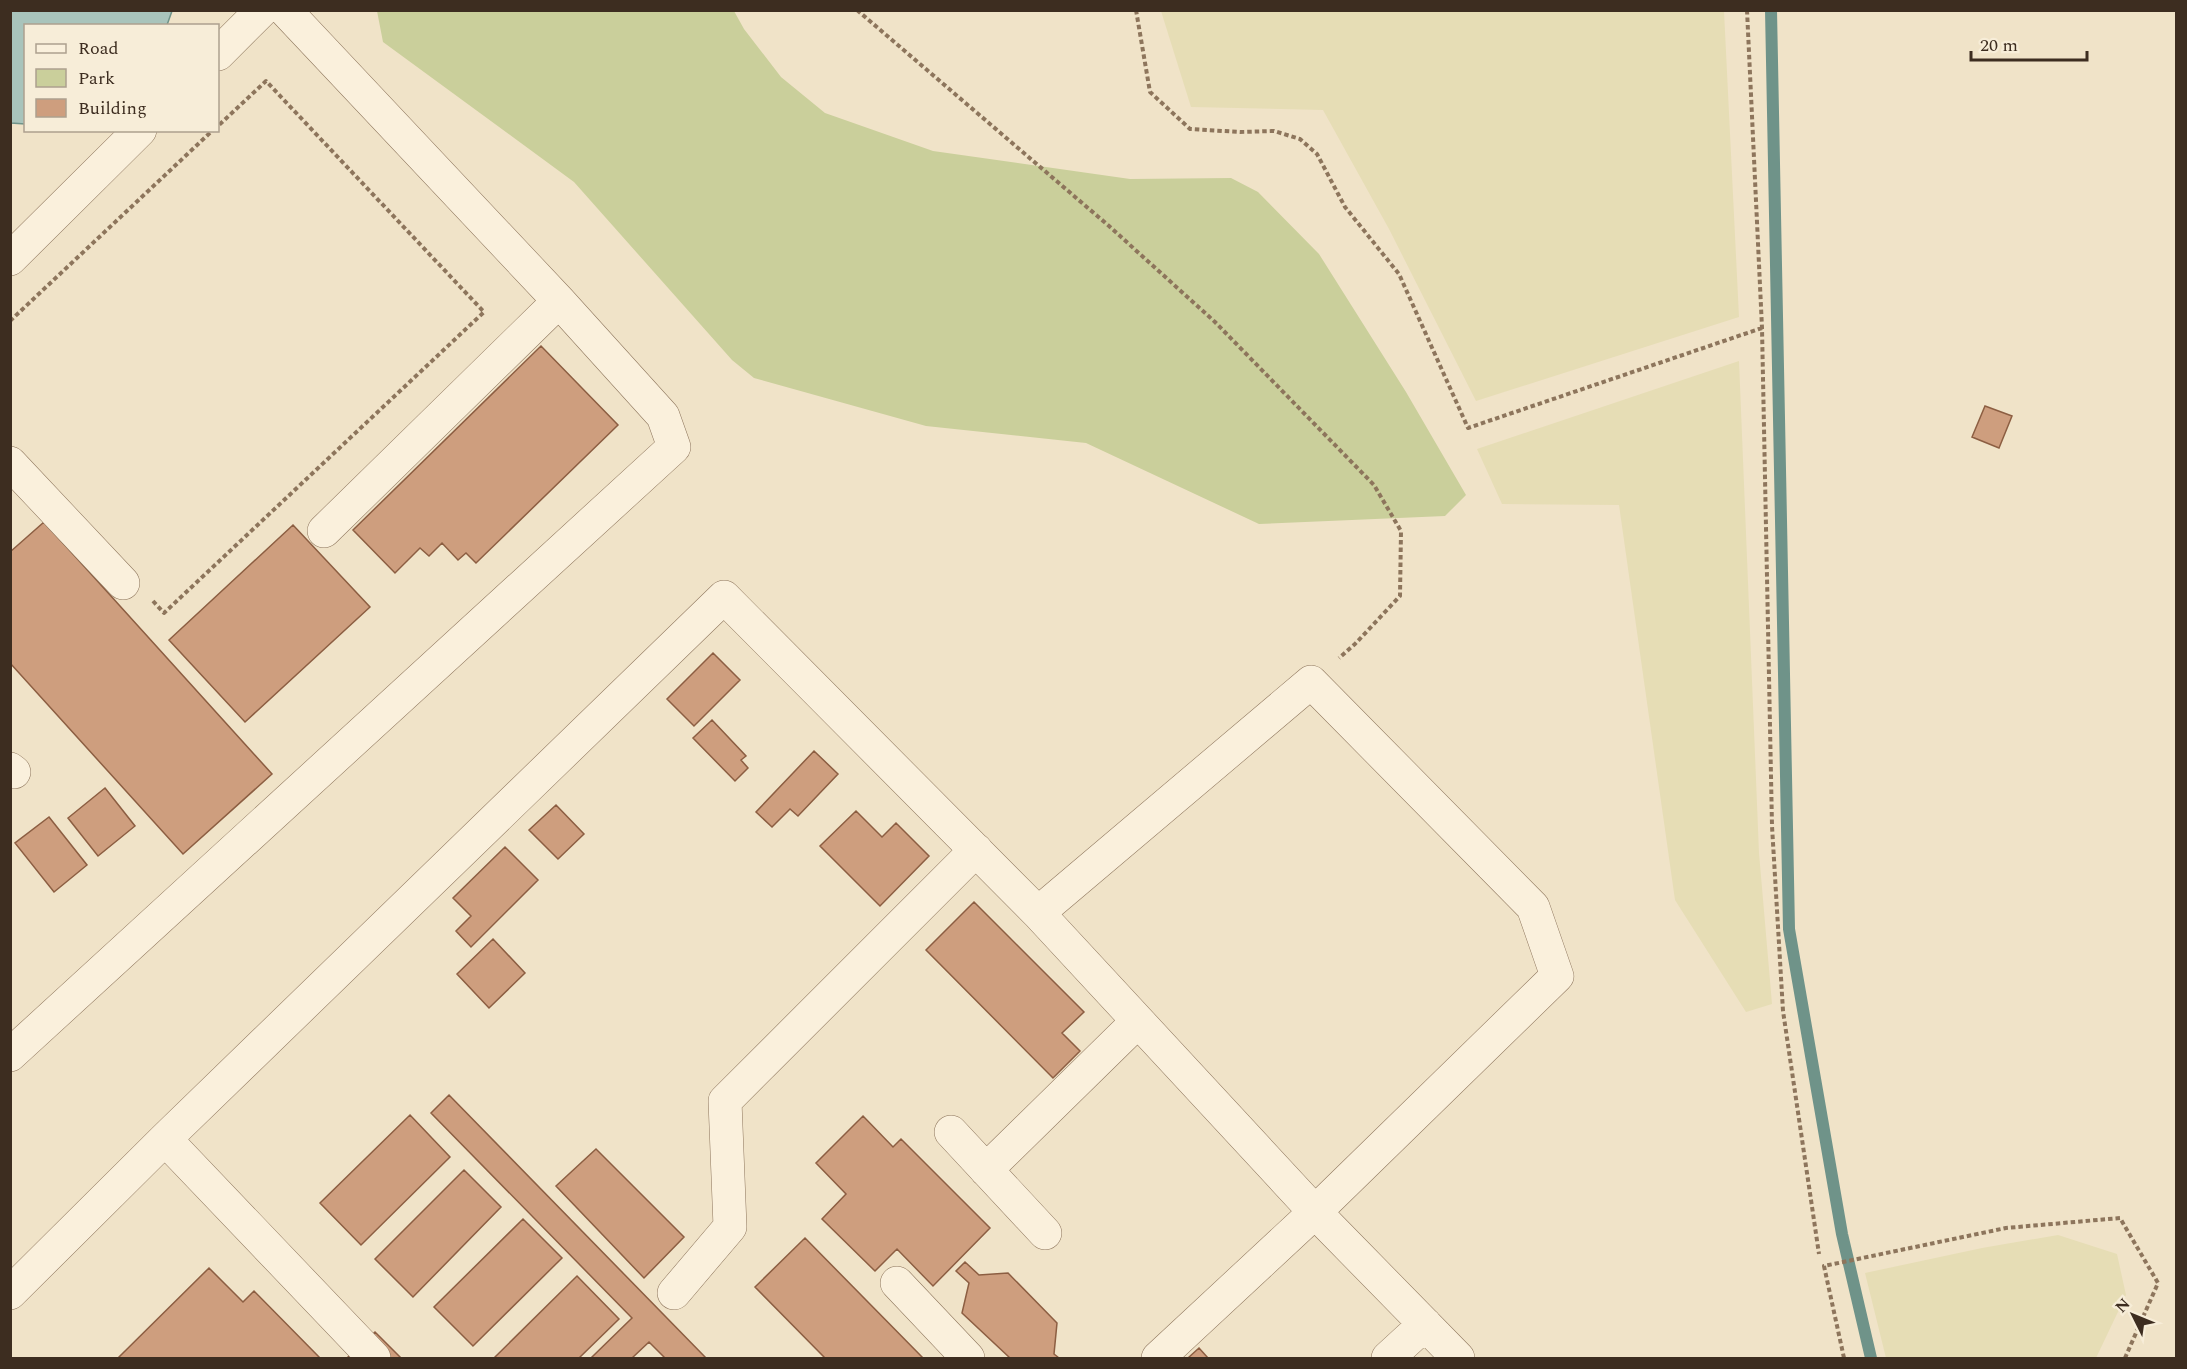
<svg xmlns="http://www.w3.org/2000/svg" width="2187" height="1369" font-family="Spectral,serif">
<rect width="100%" height="100%" fill="#f0e3c8"/>
<path fill="#e6ddb5" d="M1161 11H1724L1739 317 1476 401 1389 229 1323 110 1191 107Z
M1739 361 1759 853 1772 1004 1746 1012 1675 900 1619 505 1502 504 1477 449Z
M2058 1235 2117 1254 2126 1295 2096 1358H1886L1865 1273 1982 1248Z"/>
<path fill="#cacf9b" d="M377 11H734L744 29 781 77 825 113 933 151 1130 179 1231 178 1258 192 1319 254 1406 392 1466 495 1445 516 1259 524 1086 443 926 426 754 378 732 360 574 182 383 42Z"/>
<path fill="#a9c4bb" stroke="#6f9389" stroke-width="1.5" d="M10 11 11 10 172 11 167 25 26 26 25 124 11 123Z"/>
<g fill="none" stroke-linecap="round" stroke-linejoin="round">
<path stroke="#6f9389" stroke-width="12" d="M1771 10 1789 929 1842 1234 1871 1358"/>
</g>
<path fill="#ce9e7e" stroke="#8c5e42" stroke-width="1.5" d="M541 346 618 425 476 563 466 553 458 560 442 543 429 556 420 548 395 573 353 530Z
M1985 406 2012 416 1999 448 1972 437Z
M44 522 272 774 183 854 10 663V552Z
M293 525 370 607 245 722 169 640Z
M713 653 740 680 694 726 667 699Z
M712 720 746 756 741 760 748 768 735 781 693 738Z
M814 751 838 774 798 816 790 809 772 827 756 812Z
M105 788 135 826 98 856 68 818Z
M556 805 584 834 558 859 529 830Z
M856 811 882 837 896 823 929 856 880 906 820 846Z
M49 817 87 865 54 892 15 843Z
M505 847 538 880 471 947 456 931 471 916 453 898Z
M974 902 1084 1012 1062 1033 1080 1051 1053 1078 926 950Z
M493 939 525 973 489 1008 457 974Z
M449 1095 706 1358H665L649 1342 632 1358H591L632 1318 431 1113Z
M410 1115 450 1157 361 1245 320 1203Z
M863 1116 893 1147 901 1139 990 1228 933 1286 897 1249 875 1271 822 1219 846 1194 816 1163Z
M596 1149 684 1237 644 1278 556 1186Z
M464 1170 501 1207 413 1297 375 1259Z
M523 1219 562 1258 473 1346 434 1307Z
M805 1238 923 1358H825L755 1287Z
M965 1262 979 1275 1008 1273 1057 1323 1054 1354 1059 1358H1010L962 1313 969 1283 956 1271Z
M209 1268 243 1302 254 1291 320 1358H118Z
M577 1276 619 1319 579 1358H494Z
M375 1332 401 1358H347Z
M1199 1348 1208 1358H1188Z"/>
<g fill="none" stroke-linecap="round" stroke-linejoin="round">
<defs>
<path id="minor" d="M218 54 262 10
M10 259 140 130
M10 463 123 583
M324 531 559 301
M10 769 14 772
M1038 913 1311 682 1533 907 1557 976 1315 1212 1158 1358
M10 1055 674 447 663 416 559 301 285 10
M951 1132 1045 1233
M165 1139 374 1358
M986 1170 1138 1021
M897 1283 968 1358
M10 1293 165 1139 724 597 1038 913 1315 1212 1458 1358
M674 1293 730 1227 725 1101 976 850
M1388 1358 1425 1324"/>
</defs>
<use href="#minor" stroke="#8d755c" stroke-width="34"/>
<path stroke="#8d755c" stroke-width="4" stroke-dasharray="4.5 3" stroke-linecap="butt" d="M857 10 1109 226 1215 322 1374 485 1401 531 1400 596 1355 644 1339 658
M1136 10 1150 92 1190 129 1240 132 1274 131 1300 139 1317 154 1345 207 1399 274 1468 428 1762 328
M1747 10 1762 328 1772 826 1783 1011 1819 1254
M10 321 213 130
M153 601 164 613 484 312 266 81 218 126
M1844 1358 1824 1266 2006 1228 2120 1218 2158 1283 2125 1358"/>
<use href="#minor" stroke="#faf0dc" stroke-width="33"/>
</g>
<rect width="2187" height="1369" fill="none" stroke="#3d2d20" stroke-width="24"/>
<rect x="24" y="24" width="195" height="108" fill="#f7edd8" stroke="#ada08e" stroke-width="1.5"/>
<rect x="36" y="44" width="30" height="9" fill="#faf0dc" stroke="#ada08e" stroke-width="1.5"/>
<text x="78" y="54" font-size="18" fill="#3d2d20">Road</text>
<rect x="36" y="69" width="30" height="18" fill="#cacf9b" stroke="#ada08e" stroke-width="1.5"/>
<text x="78" y="84" font-size="18" fill="#3d2d20">Park</text>
<rect x="36" y="99" width="30" height="18" fill="#ce9e7e" stroke="#ada08e" stroke-width="1.5"/>
<text x="78" y="114" font-size="18" fill="#3d2d20">Building</text>
<g transform="translate(2133 1315) rotate(313)" stroke="#f7edd8" stroke-width="4.5" paint-order="stroke">
<path d="M0-4.5L10 22L0 15L-10 22Z" fill="#3d2d20"/>
<text y="-9" font-size="16" font-weight="bold" text-anchor="middle" fill="#3d2d20">N</text>
</g>
<path d="M1971 51v9h116v-9" fill="none" stroke="#3d2d20" stroke-width="3"/>
<text x="1980" y="51" font-size="18" fill="#3d2d20" stroke="#f7edd8" stroke-width="4.5" paint-order="stroke">20 m</text>
</svg>
